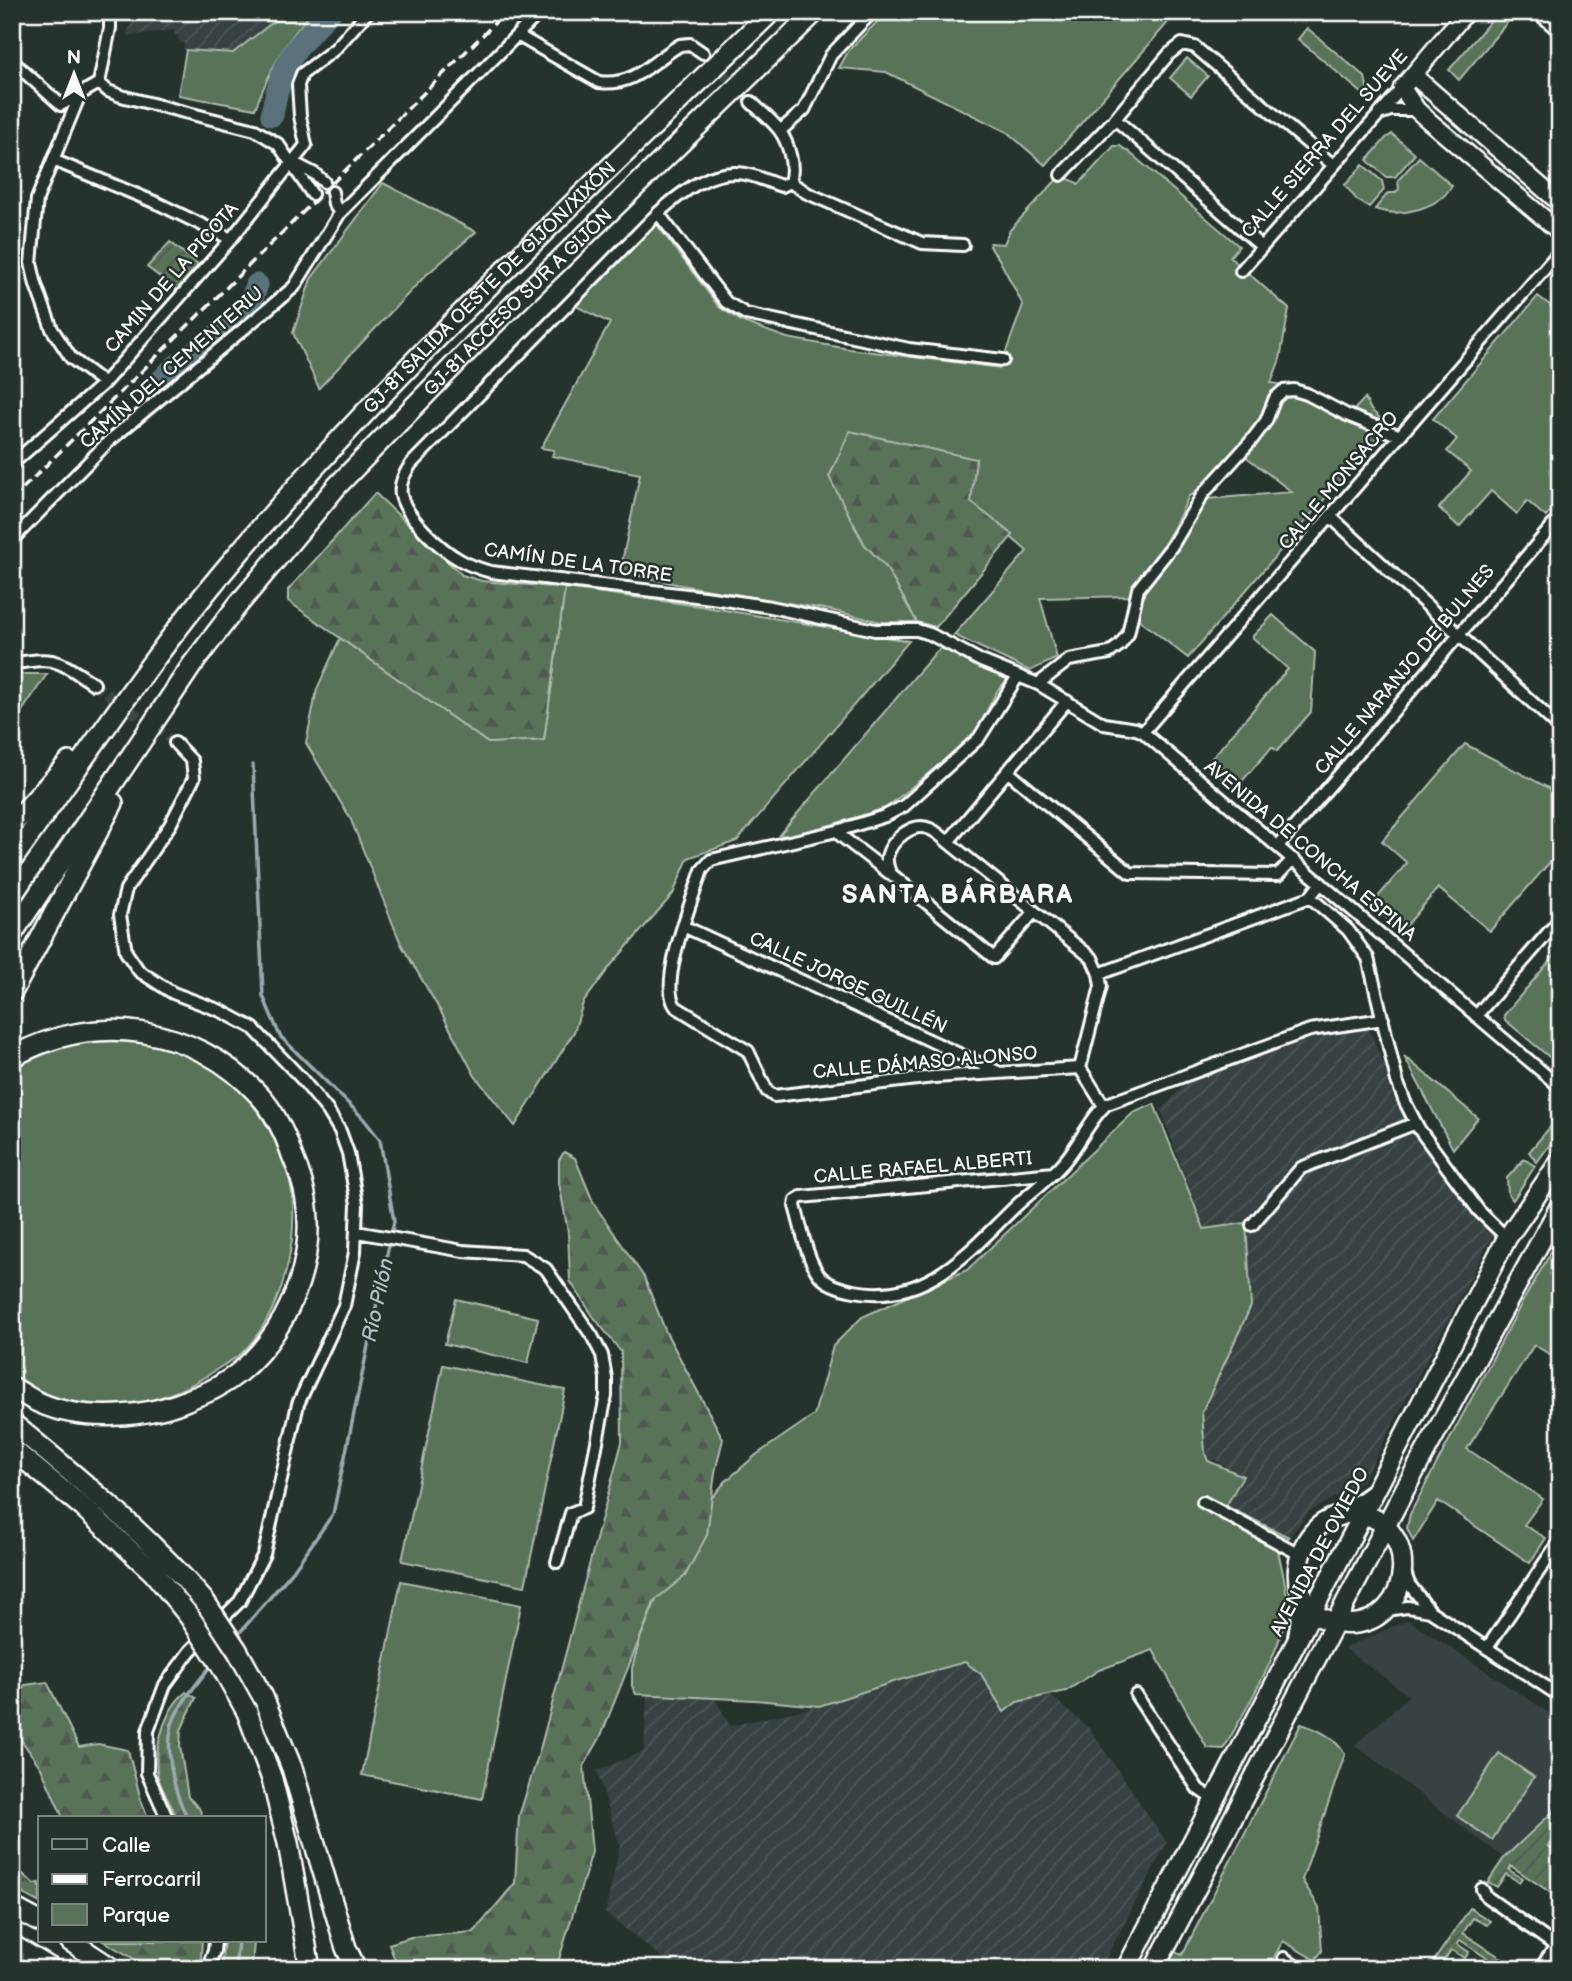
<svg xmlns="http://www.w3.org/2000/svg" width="1572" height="1981" font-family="'Balsamiq Sans',sans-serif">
<defs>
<pattern id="industrial-furrows" width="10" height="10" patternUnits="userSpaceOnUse" patternTransform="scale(1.75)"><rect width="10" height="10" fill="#374242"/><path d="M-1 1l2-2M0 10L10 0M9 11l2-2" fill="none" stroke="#4b5555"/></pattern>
<pattern id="forest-firs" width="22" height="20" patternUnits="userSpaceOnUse" patternTransform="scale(1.75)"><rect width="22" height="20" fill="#587359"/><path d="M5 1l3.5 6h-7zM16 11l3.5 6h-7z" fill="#505a51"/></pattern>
<pattern id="garden-furrows" width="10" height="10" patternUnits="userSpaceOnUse" patternTransform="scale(1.75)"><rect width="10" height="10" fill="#587359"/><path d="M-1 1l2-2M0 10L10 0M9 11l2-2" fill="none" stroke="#505a51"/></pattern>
</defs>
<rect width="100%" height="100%" fill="#26332d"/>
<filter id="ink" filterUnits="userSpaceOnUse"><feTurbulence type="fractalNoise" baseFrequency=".0143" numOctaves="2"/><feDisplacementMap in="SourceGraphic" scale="14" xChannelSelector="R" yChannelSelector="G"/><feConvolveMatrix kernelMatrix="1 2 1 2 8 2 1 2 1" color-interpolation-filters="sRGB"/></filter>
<g filter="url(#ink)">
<path fill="#374242" d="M1408 1620 1560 1720V1805L1504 1858 1355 1745 1409 1696 1344 1648Z"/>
<path fill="url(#industrial-furrows)" d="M130 12H286L233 53 183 50 184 43 179 42 178 36 175 35 174 30 126 36 132 21Z
M1361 1027 1369 1030 1415 1134 1488 1226 1492 1237 1363 1481 1309 1512 1289 1537 1226 1505 1243 1476 1215 1460 1208 1461 1205 1453 1202 1412 1251 1306 1246 1223 1204 1229 1161 1110 1188 1081 1342 1028Z
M965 1662 981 1674 1004 1712 1017 1702 1050 1695 1091 1730 1167 1843 1100 1969H677L605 1913 620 1846 597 1771 644 1751 647 1693 714 1697 730 1726 819 1706Z"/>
<path fill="#587359" stroke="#acb9ac" stroke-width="2" d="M286 12H313C285 40 269 72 255 109L178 95 186 50 233 53Z
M922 12H1177L1045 165 1007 132 886 72 839 68 849 50 883 16Z
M1498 12H1516L1459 80 1449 70Z
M1307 28 1365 77 1368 91 1364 95 1298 39Z
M1187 58 1208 76 1191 96 1170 78Z
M1392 134 1415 154 1395 177H1386L1367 160 1386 138Z
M1114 146H1120L1129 152 1239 246 1230 257 1289 309 1280 359 1271 383 1305 388 1353 411 1365 398 1371 410 1388 425 1188 658 1137 618 1144 587 1163 565 1207 499 1292 492 1236 449 1197 492 1189 496 1174 527 1134 596 1040 598 1057 658 1030 671 954 635 1027 551 970 502 976 459 854 526 865 545 886 567 917 622H881L830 610 681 585 620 572 640 474 552 456 554 450 541 448 610 323 574 305 657 225 719 307 743 322 787 338 849 349 1000 368 1023 305 999 259 989 246 990 243 1004 244 1010 230 1061 175 1079 184Z
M1419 157 1452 186C1438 209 1399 218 1375 209L1388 193H1395L1399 189 1398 180Z
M1363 165 1382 181 1384 190 1369 207 1357 200 1345 185Z
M383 183 476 232 425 276 319 388 293 333 311 279Z
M1538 296 1560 313V419L1554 427 1560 432V500L1546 517 1527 501 1517 514 1491 491 1459 527 1439 508 1471 471 1447 451 1457 439 1433 419Z
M565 588 700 606 909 641 737 841 688 858 673 894 612 964 583 1003 574 1032 515 1126 475 1076 441 1012 401 944 351 820 306 743 317 689 340 638 488 743 544 740Z
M1273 615 1315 652 1311 712 1277 751 1272 747 1235 789 1206 765 1288 669 1252 637Z
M941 648 1008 679 997 691 974 736 886 808 795 836 779 835 935 653Z
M12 674H47L12 726Z
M1465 744 1560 794V858L1556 855 1490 931 1438 888 1402 931 1371 905 1407 863 1382 841Z
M1560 949V1066L1505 1020 1504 1015Z
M102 1036C134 1038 166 1040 195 1055 209 1062 227 1075 238 1086 253 1100 282 1147 287 1167 303 1228 287 1305 244 1351 238 1357 229 1362 222 1366 188 1390 151 1405 109 1406 76 1408 43 1392 12 1380V1069C40 1052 70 1043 102 1036Z
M1404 1056 1478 1118 1453 1149Z
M1154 1104 1204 1229 1246 1223 1251 1306 1202 1412 1205 1453 1208 1461 1243 1476 1226 1506 1289 1537 1278 1550C1281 1566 1286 1583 1287 1599 1290 1639 1243 1713 1224 1749L1207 1748 1153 1650 1099 1670 1066 1691 1017 1702 1004 1712 981 1674 965 1662 903 1679 819 1706 755 1700 636 1694 632 1686V1668L641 1636 685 1530 725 1482 756 1455 814 1415 833 1346 862 1317 967 1270 1133 1113Z
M1560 1120V1131L1537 1162 1529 1152 1556 1120Z
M1524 1159 1535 1166 1513 1200 1508 1194 1507 1178Z
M1560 1237V1373L1550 1367 1556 1358 1534 1345 1467 1449 1543 1499 1524 1525 1546 1538 1530 1563 1438 1501 1413 1541 1407 1528 1410 1514 1523 1301Z
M456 1299 538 1318 528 1363 445 1344Z
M443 1365 565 1390 525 1586 402 1561Z
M401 1581 521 1605 482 1799 362 1775Z
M1301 1724C1320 1730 1334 1737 1345 1754L1302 1880 1319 1907 1322 1951 1315 1960 1283 1941 1268 1969H1164L1173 1951 1182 1955Z
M1499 1753 1534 1777 1492 1840 1457 1816Z"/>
<path fill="url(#forest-firs)" stroke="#acb9ac" stroke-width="2" d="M850 431 976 459 971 502 1013 535 936 627 917 622 886 567 865 545 829 477Z
M375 493 462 575 482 581 565 588 544 740 488 743 288 601V590Z
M564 1152 575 1158 594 1204 644 1277 666 1332 723 1439 715 1472 707 1535 685 1576 655 1600 600 1738 584 1766 592 1852 556 1969H398L389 1944 411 1937 474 1932 515 1883 519 1816 539 1753 622 1442 621 1352 593 1316 570 1281 568 1232 559 1183V1160Z
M47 1682 79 1747 98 1744 128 1750 141 1800 148 1818H63L41 1768 12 1727V1704L25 1685Z
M186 1692 196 1698 181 1730 180 1746 188 1797 199 1808 203 1818H177C172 1806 165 1795 160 1783 150 1757 164 1709 186 1692Z
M12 1864 34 1884 40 1883V1903L12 1888Z
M103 1941H202L200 1969H152Z
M224 1941H254L252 1969H221Z"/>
<path fill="url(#garden-furrows)" stroke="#acb9ac" stroke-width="2" d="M170 242 199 265 177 290 147 267Z
M1560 1805V1829L1548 1846 1560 1854V1899L1511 1866 1509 1870 1522 1878 1519 1882 1506 1874 1497 1887 1488 1882 1504 1858Z
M1470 1908 1490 1921 1487 1925 1473 1918 1463 1933 1518 1969H1503L1460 1940 1457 1944 1469 1952 1465 1958 1451 1950 1441 1965 1434 1961Z"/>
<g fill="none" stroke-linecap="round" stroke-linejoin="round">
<path stroke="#9caab0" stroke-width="3.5" d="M235 1638 293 1571 333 1514 394 1221 380 1140 363 1118 280 1036 263 996 253 765
M188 1818C174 1795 166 1755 171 1729 173 1711 200 1679 212 1665
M235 1969 238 1941"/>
<path stroke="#5a727c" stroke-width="23" d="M272 115C280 66 295 46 330 12
M156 386 174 368 237 320 250 303 257 285"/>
<path stroke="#3c4742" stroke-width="10" stroke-dasharray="10 5" stroke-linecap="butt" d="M703 53 751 102
M312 194 321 202
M94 684 175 743"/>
<defs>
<path id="street" d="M110 12V28L99 83 108 91 121 96 255 130 278 144 312 194
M1537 12 1560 32
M517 35 599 82C635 87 652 61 680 45L690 44 703 53
M12 61 61 105 99 83
M81 92 37 199 31 263 36 285 52 329 71 358 104 383
M751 102C760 111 773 121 780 131 789 144 795 167 790 182L782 186C770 183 758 176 745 174 711 168 682 192 658 213L411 464C405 473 399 483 401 495 405 516 441 550 460 560 470 566 480 569 491 572L712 598 771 607 875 630H917L930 634 981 661 1038 684 1104 724 1136 729 1143 732 1560 1087
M1379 114 1391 110H1417
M1115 119 1262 247
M780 131 804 110 831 55 872 12
M53 160 159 204 231 239
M292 162 315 174 324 182
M1061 175 1115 119 1169 54 1182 44 1195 47 1333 165
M790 182 807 193 922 243 963 245
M332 192 334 204 340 213
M658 213 726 302 746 314 909 349 1003 360
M1241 271 1402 88
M12 464 104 383 231 239 306 145 300 116 298 85 302 74 335 49 368 12
M1331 517 1560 728
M12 540 109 441 294 287 340 213 540 12
M12 664C56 655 58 661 94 684
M1018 676 979 738 904 806 885 816 837 831 711 860 702 870C693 898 657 985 676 1007L748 1051 767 1091 774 1096 934 1077 1080 1068
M1038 684 1069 660 1109 653 1120 645 1128 634 1138 589 1172 546 1203 494 1251 441 1266 421 1275 398 1283 391 1294 390 1307 394 1347 415 1400 436
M1143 732 1560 251
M1007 771 1130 873 1278 875 1293 859
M841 836 889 873
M948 842 1067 701
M1278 846 1560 517
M1310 897 1348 930 1368 958 1397 1081 1405 1102 1419 1129 1479 1211 1507 1238
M1034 912 994 958 890 873C888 867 886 863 887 857 891 840 913 821 930 829 936 831 943 838 948 842L1092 958 1099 974 1101 986 1080 1068 1104 1106
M683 926 998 1072
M1099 974 1310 897 1321 883
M1476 1016 1560 919
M1054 1173 801 1197 796 1200 795 1206C801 1226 807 1261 820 1276 828 1285 843 1289 854 1291 927 1305 969 1251 1016 1206 1031 1192 1049 1179 1063 1163 1078 1147 1092 1115 1107 1104L1310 1030 1383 1019
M1252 1225 1301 1168 1416 1123
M357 1232 463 1251 523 1255 546 1269 592 1336 602 1355 606 1378V1396L584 1508 571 1513 557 1562
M1203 1502 1301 1555
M1342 1511 1372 1490
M1404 1570 1409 1584 1430 1611 1560 1696
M1385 1610 1408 1607 1430 1611
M1294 1637 1298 1611V1594
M1487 1648 1560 1540
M1136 1695 1198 1789 1214 1800
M167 1818 147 1773 148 1731 165 1685 190 1651 240 1601 264 1554 298 1404 344 1306 355 1252 357 1204 348 1153 340 1131 328 1111 301 1078 253 1028 221 1011 173 993 139 971 126 952 120 915 126 889 170 825 194 778 192 761 175 743
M1482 1889 1487 1897 1560 1949
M1284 1958 1299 1969
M207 1969 214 1951 215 1941
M1540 1969 1560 1940"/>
<path id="secondary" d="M1466 12 1402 88 1417 110 1428 120 1560 232
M1413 75 1560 203"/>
<path id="primary" d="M1350 1513C1424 1515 1416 1627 1346 1624 1331 1623 1317 1618 1308 1606 1291 1582 1296 1549 1317 1528 1326 1519 1338 1516 1350 1513Z
M1126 1969 1507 1238 1560 1161
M1154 1969 1405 1489 1560 1206"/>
<g id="highway">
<path d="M12 825 69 762"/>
<path id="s1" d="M12 860C81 764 147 663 222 573 390 372 584 194 771 12"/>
<path id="s2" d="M12 934 192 665 237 606 337 486 493 325 815 12"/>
<path d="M12 992 113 803"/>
<path d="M12 1057C95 1011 194 1025 259 1095 274 1111 285 1134 292 1155 298 1169 304 1185 306 1200 318 1269 279 1352 219 1386 210 1392 199 1395 190 1399 147 1418 83 1422 40 1403 30 1399 21 1392 12 1387"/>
<path d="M12 1423C81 1480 147 1534 205 1602"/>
<path d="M12 1449 84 1508 153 1572 189 1616"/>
<path d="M263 1697 292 1768 346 1948 356 1969"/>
<path d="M247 1712 272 1779 288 1843 310 1969"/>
<path d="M12 1907 40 1922"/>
<path d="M70 1941 113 1969"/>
<path d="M12 1945 52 1969"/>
</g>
</defs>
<use href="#street" stroke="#fff" stroke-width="16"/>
<use href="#secondary" stroke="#fff" stroke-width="21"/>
<use href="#primary" stroke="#fff" stroke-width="23"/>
<use href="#highway" stroke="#fff" stroke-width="24"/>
<use href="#street" stroke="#26332d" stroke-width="10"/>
<use href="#secondary" stroke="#26332d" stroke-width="16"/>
<use href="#primary" stroke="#26332d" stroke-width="18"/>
<use href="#highway" stroke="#26332d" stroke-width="19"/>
<path stroke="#fff" stroke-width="3.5" stroke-dasharray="10 5" stroke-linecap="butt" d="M12 499 506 12"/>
<defs>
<path id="highway-bridge" d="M205 1602 237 1650 263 1697
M189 1616 219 1662 247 1712"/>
</defs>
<use href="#highway-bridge" stroke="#fff" stroke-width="24" stroke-linecap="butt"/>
<use href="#highway-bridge" stroke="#26332d" stroke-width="19"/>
</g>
</g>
<g text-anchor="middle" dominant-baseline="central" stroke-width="5" stroke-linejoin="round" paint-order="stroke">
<g font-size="19" fill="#fff" stroke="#26332d">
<text transform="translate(1325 144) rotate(-49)">CALLE SIERRA DEL SUEVE</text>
<text transform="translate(172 278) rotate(-49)">CAMIN DE LA PICOTA</text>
<text stroke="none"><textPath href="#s1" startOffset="747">GJ-81 SALIDA OESTE DE GIJÓN/XIXÓN</textPath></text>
<text stroke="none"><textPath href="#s2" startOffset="812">GJ-81 ACCESO SUR A GIJÓN</textPath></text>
<text transform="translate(172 368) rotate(-41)">CAMÍN DEL CEMENTERIU</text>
<text transform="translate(1339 481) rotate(-50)">CALLE MONSACRO</text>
<text transform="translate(578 563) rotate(8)">CAMÍN DE LA TORRE</text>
<text transform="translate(1405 670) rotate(-50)">CALLE NARANJO DE BULNES</text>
<text transform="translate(1310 851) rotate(40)">AVENIDA DE CONCHA ESPINA</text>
<text transform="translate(848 983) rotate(25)">CALLE JORGE GUILLÉN</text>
<text transform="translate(925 1063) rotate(-5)">CALLE DÁMASO ALONSO</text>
<text transform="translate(923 1168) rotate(-5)">CALLE RAFAEL ALBERTI</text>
<text transform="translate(1320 1552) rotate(-62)">AVENIDA DE OVIEDO</text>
</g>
<g font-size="21" font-style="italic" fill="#b5c0c4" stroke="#26332d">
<text transform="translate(378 1300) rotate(-78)">Río Pilón</text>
</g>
<g font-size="26" font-weight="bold" letter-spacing="2" fill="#fff" stroke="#26332d">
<text x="958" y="895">SANTA BÁRBARA</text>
</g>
</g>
<rect width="1572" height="1981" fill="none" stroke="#26332d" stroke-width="42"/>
<rect x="21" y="21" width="1530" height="1939" fill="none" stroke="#fff" stroke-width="2.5" filter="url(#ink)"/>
<rect x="38" y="1816" width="228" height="126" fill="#26332d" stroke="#7d8581" stroke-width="2"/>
<rect x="52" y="1839" width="35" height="10" fill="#26332d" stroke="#7d8581" stroke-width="2"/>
<text x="102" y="1852" font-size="21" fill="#ffffff">Calle</text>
<rect x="52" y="1874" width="35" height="10" fill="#ffffff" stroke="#7d8581" stroke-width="2"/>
<text x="102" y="1886" font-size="21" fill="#ffffff">Ferrocarril</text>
<rect x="52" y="1904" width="35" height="21" fill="#587359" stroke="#7d8581" stroke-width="2"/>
<text x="102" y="1922" font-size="21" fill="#ffffff">Parque</text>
<g transform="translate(74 74)" stroke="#26332d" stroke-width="5" paint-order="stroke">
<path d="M0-5L12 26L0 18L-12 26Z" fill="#ffffff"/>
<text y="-10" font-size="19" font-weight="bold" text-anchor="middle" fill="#ffffff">N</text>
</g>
</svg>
